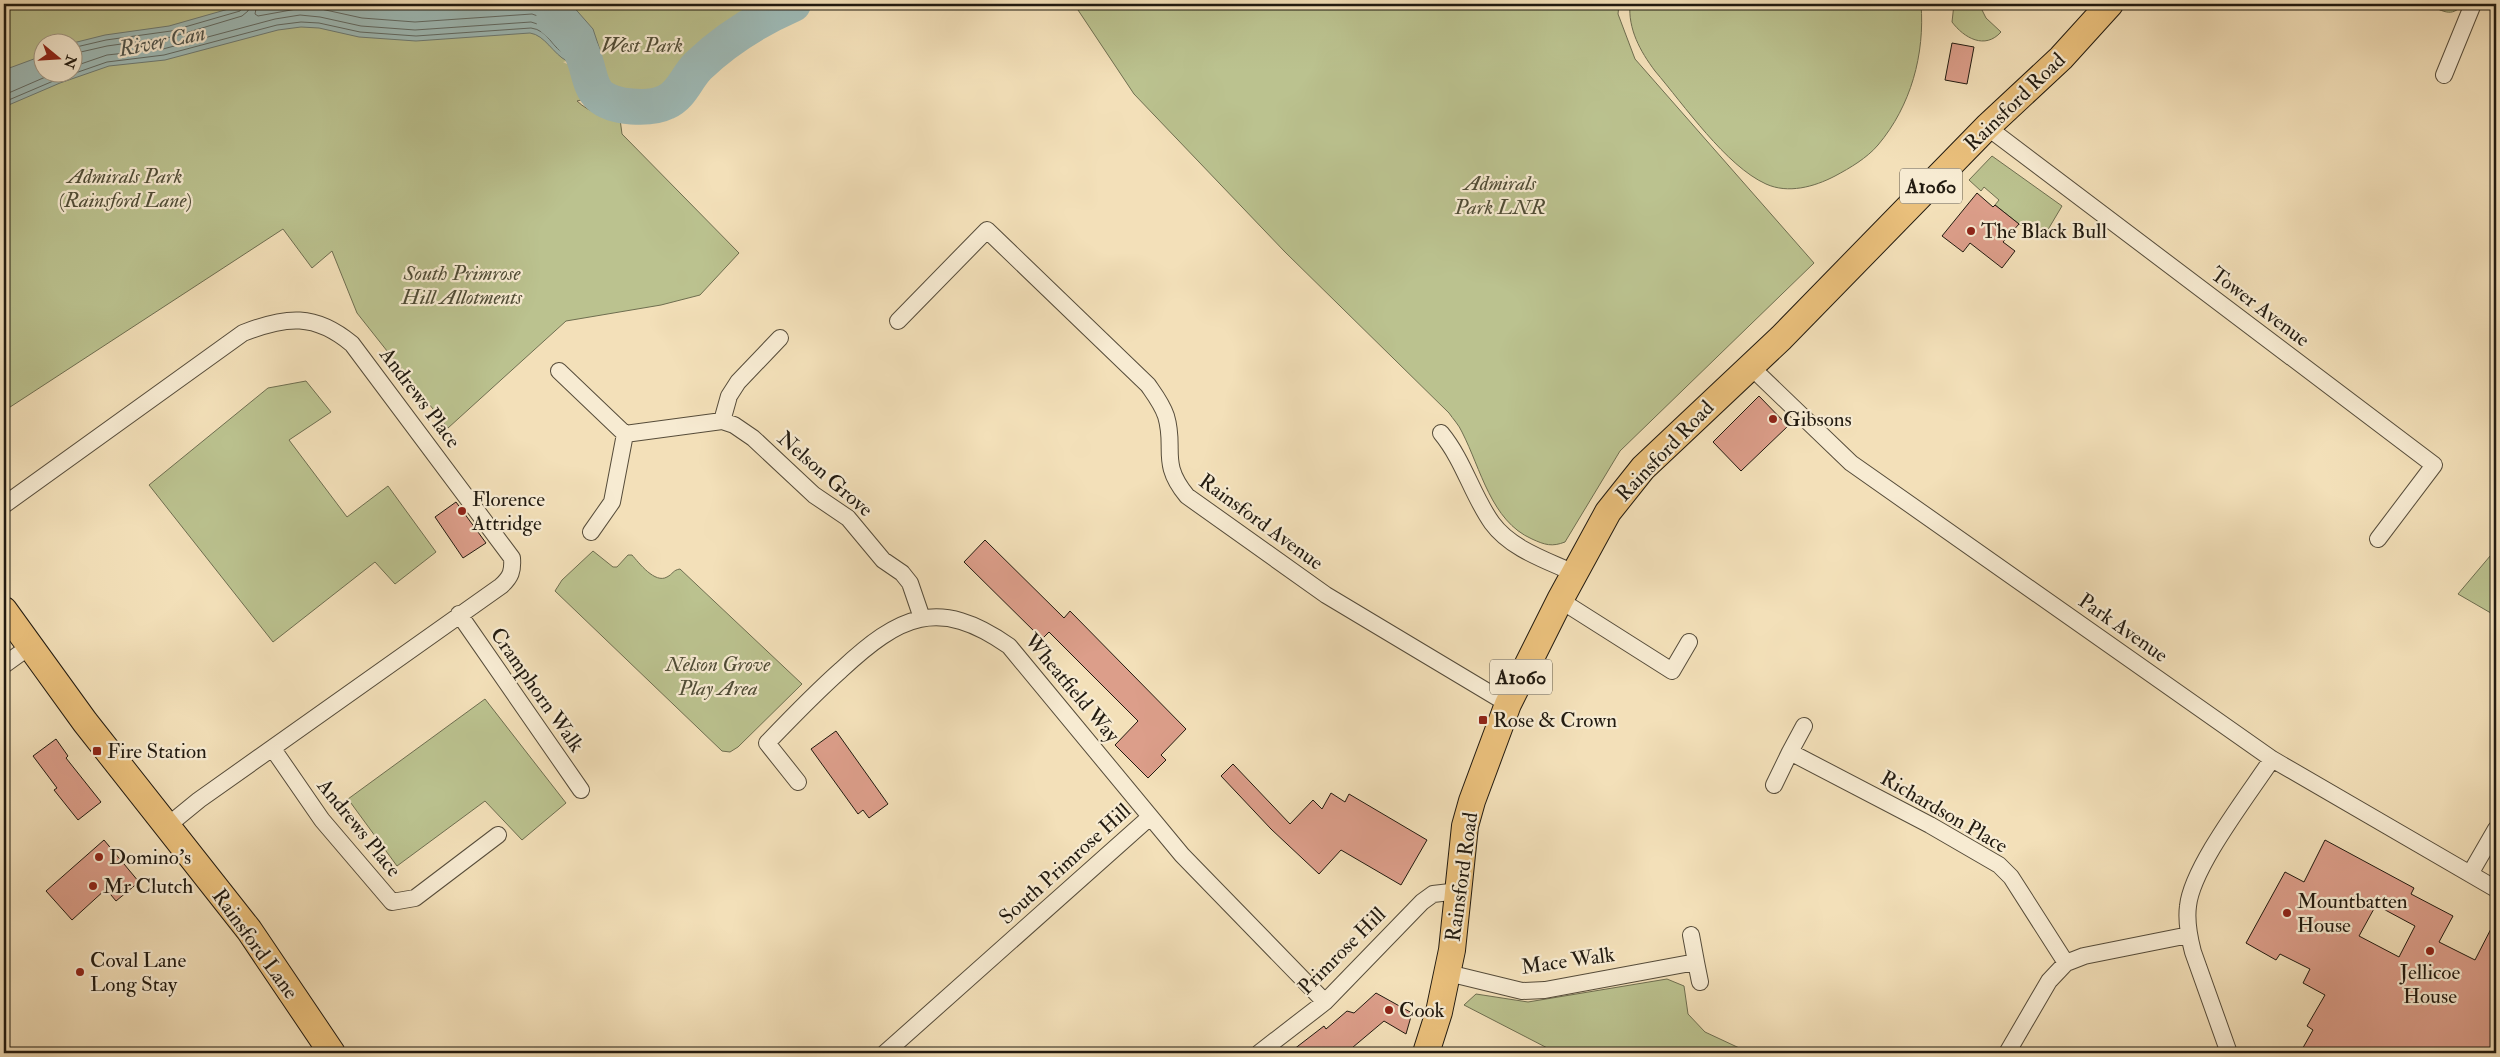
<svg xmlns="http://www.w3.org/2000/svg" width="2500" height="1057" font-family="'IM FELL Double Pica',serif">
<rect width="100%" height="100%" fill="#f3e0b9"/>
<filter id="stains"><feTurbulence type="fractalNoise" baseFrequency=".004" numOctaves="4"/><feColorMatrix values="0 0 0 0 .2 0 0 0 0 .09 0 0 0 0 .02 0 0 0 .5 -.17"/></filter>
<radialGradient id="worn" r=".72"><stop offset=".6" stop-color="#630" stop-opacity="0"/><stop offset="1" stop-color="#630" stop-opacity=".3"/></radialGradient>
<path fill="#bbc28f" stroke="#6e6e50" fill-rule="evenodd" d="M4 4H752L694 47 664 85C650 94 637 90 621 90 608 90 591 98 577 101 590 113 603 116 620 119L622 134 739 253 700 295 661 305 566 321 448 428 357 313 332 251 312 268 283 229 4 411ZM42 42H72V72H42Z
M1074 4H1619L1618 14 1635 59 1814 263 1620 451 1565 542C1552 547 1545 545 1532 539 1491 521 1481 469 1462 432 1459 425 1453 419 1449 413L1285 252 1134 94Z
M1630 4H1921C1925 54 1911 106 1878 145 1867 158 1850 168 1835 176 1814 187 1788 194 1766 184 1726 166 1684 105 1655 71 1640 51 1628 29 1630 4Z
M1954 4H1979L1986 18 2001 32C1985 50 1964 38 1952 22Z
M2428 4H2462C2453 19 2440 10 2428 4Z
M1992 156 2062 206 2043 238 2019 224 1995 205 1999 200 1984 187 1981 191 1969 180Z
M306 381 331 412 289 440 347 517 388 486 436 552 395 584 375 562 273 642 149 485 268 388Z
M2496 549V616L2458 594Z
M593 551 613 567H617L628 555H632C639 563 655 584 667 577 673 574 673 570 680 569L802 684 738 747 730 752 722 751 555 591 562 580Z
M485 699 566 803 522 840 485 801 397 866 348 799Z
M1667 979 1684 986 1688 1014 1705 1032 1750 1053H1557L1464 1005 1476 994 1528 1002Z"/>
<path fill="#9ebbb8" stroke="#6c7b75" d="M246 4H571L593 29 601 53 567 61C553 54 545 35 530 33L416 41 359 37 319 28 301 27 278 30 165 60 109 66 60 83 4 107V70L42 56V72H72L73 43 105 35 169 26Z"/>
<path fill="#f3e0b9" d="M603 52 602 55 584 59 567 64 563 62Z"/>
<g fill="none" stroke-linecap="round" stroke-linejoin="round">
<path stroke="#606a64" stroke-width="1" d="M257 4 255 14 258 16 302 8 321 9 362 18 415 22 532 14 552 21 569 40H574L575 37C568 25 555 18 554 4
M72 48 106 40 171 31 240 11 243 4
M72 54 107 46 172 37 242 16 248 11 249 4
M72 67 107 55 163 49 275 19 300 15 320 17 361 26 415 30 531 22 547 27 567 49 584 45C589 29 563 19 562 4
M4 95 57 72
M4 102 58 79 107 62 164 55 277 25 301 22 319 23 360 32 416 36 531 28C548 30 552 48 567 56L592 50 594 47 588 31 569 9 568 4"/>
<path stroke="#9ebbb8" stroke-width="36" d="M554 19C566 28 579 44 584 58 589 70 590 88 600 96 613 108 650 110 666 102 682 95 686 78 698 66 725 40 759 19 793 4"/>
</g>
<path fill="#dc9e8a" stroke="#211a10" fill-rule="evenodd" d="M1952 43 1974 47 1967 84 1945 80Z
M1977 193 1993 207 1995 205 2019 224 2003 242 2015 251 2002 268 1970 243 1963 252 1942 236Z
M1759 396 1788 426 1741 471 1713 442Z
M456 502 486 543 463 558 435 517Z
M985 540 1064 618 1070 611 1186 729 1161 755 1166 760 1148 778 1115 745 1138 721 1049 632 1042 639 964 562Z
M836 731 888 804 869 818 863 810 858 814 811 749Z
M56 739 68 756 66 758 101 802 78 820 54 790 57 788 33 756Z
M1233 764 1290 824 1313 800 1322 809 1331 793 1345 802 1349 794 1427 840 1401 885 1341 850 1319 874 1271 829 1221 776Z
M104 840 139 882 116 901 106 889 72 920 46 891Z
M2325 840 2414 888 2411 894 2453 916 2439 942 2475 960 2496 919V1053H2300L2313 1030 2307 1026 2325 995 2303 983 2310 969 2280 954 2276 960 2246 943 2285 872 2304 882ZM2376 905 2415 926 2399 957 2359 936Z
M1376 993 1412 1013 1406 1034 1384 1021 1346 1053H1289L1324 1026 1326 1029 1347 1011 1354 1013Z"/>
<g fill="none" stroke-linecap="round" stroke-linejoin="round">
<defs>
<path id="minor" d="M2444 75 2473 4
M1987 127 2434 465 2378 539
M898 321 987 230 1148 385C1155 395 1162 404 1166 416 1176 449 1159 462 1187 496L1326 595 1508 704
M1750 366 1851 463 2272 759 2496 889
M559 371 625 434
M722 421 729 396 738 382 780 338
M1441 433C1464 461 1472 495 1492 523 1511 549 1546 560 1574 573
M4 505 243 333C286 316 315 313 352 344L512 558C513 571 511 577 501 586L199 800 166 827
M591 532 612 502 625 434 722 421 734 425 753 438 814 495 848 518 883 560 902 573 910 583 922 618
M1560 600 1672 671 1689 642
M459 614 581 790
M4 665 29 647
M1804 726 1790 752 1930 825 1999 865 2011 877 2066 963
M273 749 322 820 392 902 415 898 498 835
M798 782 767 743C791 718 815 693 841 670 899 616 938 596 1009 646L1182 855 1325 1002
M1774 785 1790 752
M2470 874 2496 829
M1691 935 1696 962
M1448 973 1522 991 1545 990 1696 962 1700 982
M885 1053 1150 817
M1259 1053 1325 1002 1422 902 1433 894 1459 891
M2007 1053 2049 981 2066 963 2084 956 2189 935
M2229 1053 2193 952C2189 937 2186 921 2188 906 2192 867 2249 794 2272 759"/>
<path id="primary" d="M4 610 85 722 249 930 332 1053
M1426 1053 1439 1012 1452 950 1465 826 1472 801 1508 704 1560 600 1608 512 1643 468 1781 338 1987 127 2061 58 2110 4"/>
</defs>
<use href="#minor" stroke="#564c3a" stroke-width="18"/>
<use href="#primary" stroke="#211a10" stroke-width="28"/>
<use href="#minor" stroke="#f7ebd2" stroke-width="16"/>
<use href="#primary" stroke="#eac07c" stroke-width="26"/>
</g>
<g fill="#8f2418" stroke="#f7ebd2" stroke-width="2">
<circle cx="1971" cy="231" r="5"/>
<circle cx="1773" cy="419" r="5"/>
<circle cx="462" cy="511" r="5"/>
<rect x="1478" y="715" width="10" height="10" rx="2.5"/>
<rect x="92" y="746" width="10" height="10" rx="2.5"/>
<circle cx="99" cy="857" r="5"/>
<circle cx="93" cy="886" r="5"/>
<circle cx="2287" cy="913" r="5"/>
<circle cx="2430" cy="951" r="5"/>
<circle cx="80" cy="972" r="5"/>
<circle cx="1389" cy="1010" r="5"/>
</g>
<g text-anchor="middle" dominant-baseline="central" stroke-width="4.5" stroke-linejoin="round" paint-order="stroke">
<g fill="#f7ebd2" stroke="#61594a" stroke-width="1">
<rect x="1900" y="168.5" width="62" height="35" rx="4"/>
<rect x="1490" y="659.5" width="62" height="35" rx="4"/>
</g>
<g font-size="20" font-weight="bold" fill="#211a10">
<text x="1931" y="186">A1060</text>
<text x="1521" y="677">A1060</text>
</g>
<g font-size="21" font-style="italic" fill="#4f4c36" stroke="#f7ebd2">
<text x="642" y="45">West Park</text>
<text x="125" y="176">Admirals Park<tspan x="125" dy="24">(Rainsford Lane)</tspan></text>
<text x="1500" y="183">Admirals<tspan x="1500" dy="24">Park LNR</tspan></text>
<text x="462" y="273">South Primrose<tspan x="462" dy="24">Hill Allotments</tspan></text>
<text x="718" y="664">Nelson Grove<tspan x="718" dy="24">Play Area</tspan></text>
</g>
<g font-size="21" fill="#211a10" stroke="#f7ebd2">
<text transform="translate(2015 102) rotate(-44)">Rainsford Road</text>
<text transform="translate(2260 307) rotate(37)">Tower Avenue</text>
<text transform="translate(420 398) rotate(53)">Andrews Place</text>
<text transform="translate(1665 451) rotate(-46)">Rainsford Road</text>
<text transform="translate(825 474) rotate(41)">Nelson Grove</text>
<text transform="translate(1261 522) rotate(36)">Rainsford Avenue</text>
<text transform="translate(2123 628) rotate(35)">Park Avenue</text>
<text transform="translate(1072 688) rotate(50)">Wheatfield Way</text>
<text transform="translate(537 690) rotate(55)">Cramphorn Walk</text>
<text transform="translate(1944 812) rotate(30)">Richardson Place</text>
<text transform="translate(359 828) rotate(51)">Andrews Place</text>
<text transform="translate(1065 864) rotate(-42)">South Primrose Hill</text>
<text transform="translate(1462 877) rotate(-82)">Rainsford Road</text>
<text transform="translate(255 944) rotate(54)">Rainsford Lane</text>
<text transform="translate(1342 951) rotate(-45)">Primrose Hill</text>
<text transform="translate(1568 961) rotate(-8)">Mace Walk</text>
</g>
<g font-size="21" fill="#211a10" stroke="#f7ebd2" text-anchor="start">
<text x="1981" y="231">The Black Bull</text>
<text x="1783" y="419">Gibsons</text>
<text x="472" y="499">Florence<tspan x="472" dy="24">Attridge</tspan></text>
<text x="1493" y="720">Rose &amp; Crown</text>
<text x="107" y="751">Fire Station</text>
<text x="109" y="857">Domino's</text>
<text x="103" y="886">Mr Clutch</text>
<text x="2297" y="901">Mountbatten<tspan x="2297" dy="24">House</tspan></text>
<text x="90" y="960">Coval Lane<tspan x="90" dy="24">Long Stay</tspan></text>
<text x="2430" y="972" text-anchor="middle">Jellicoe<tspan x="2430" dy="24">House</tspan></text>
<text x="1399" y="1010">Cook</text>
</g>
<g font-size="22" font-style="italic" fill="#4d524b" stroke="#f7ebd2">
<text transform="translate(162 41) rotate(-11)">River Can</text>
</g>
</g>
<rect width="2500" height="1057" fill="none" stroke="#f3e0b9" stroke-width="20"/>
<rect x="5" y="5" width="2490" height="1047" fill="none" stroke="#211a10" stroke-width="2.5"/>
<rect x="10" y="10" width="2480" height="1037" fill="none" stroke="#211a10"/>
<g transform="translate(58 58) rotate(108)"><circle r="24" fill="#f7ebd2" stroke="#a19784"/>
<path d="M0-4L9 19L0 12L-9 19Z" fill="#8f2418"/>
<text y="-8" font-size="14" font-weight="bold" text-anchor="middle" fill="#211a10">N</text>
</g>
<rect width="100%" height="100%" filter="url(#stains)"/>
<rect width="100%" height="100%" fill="url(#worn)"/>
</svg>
